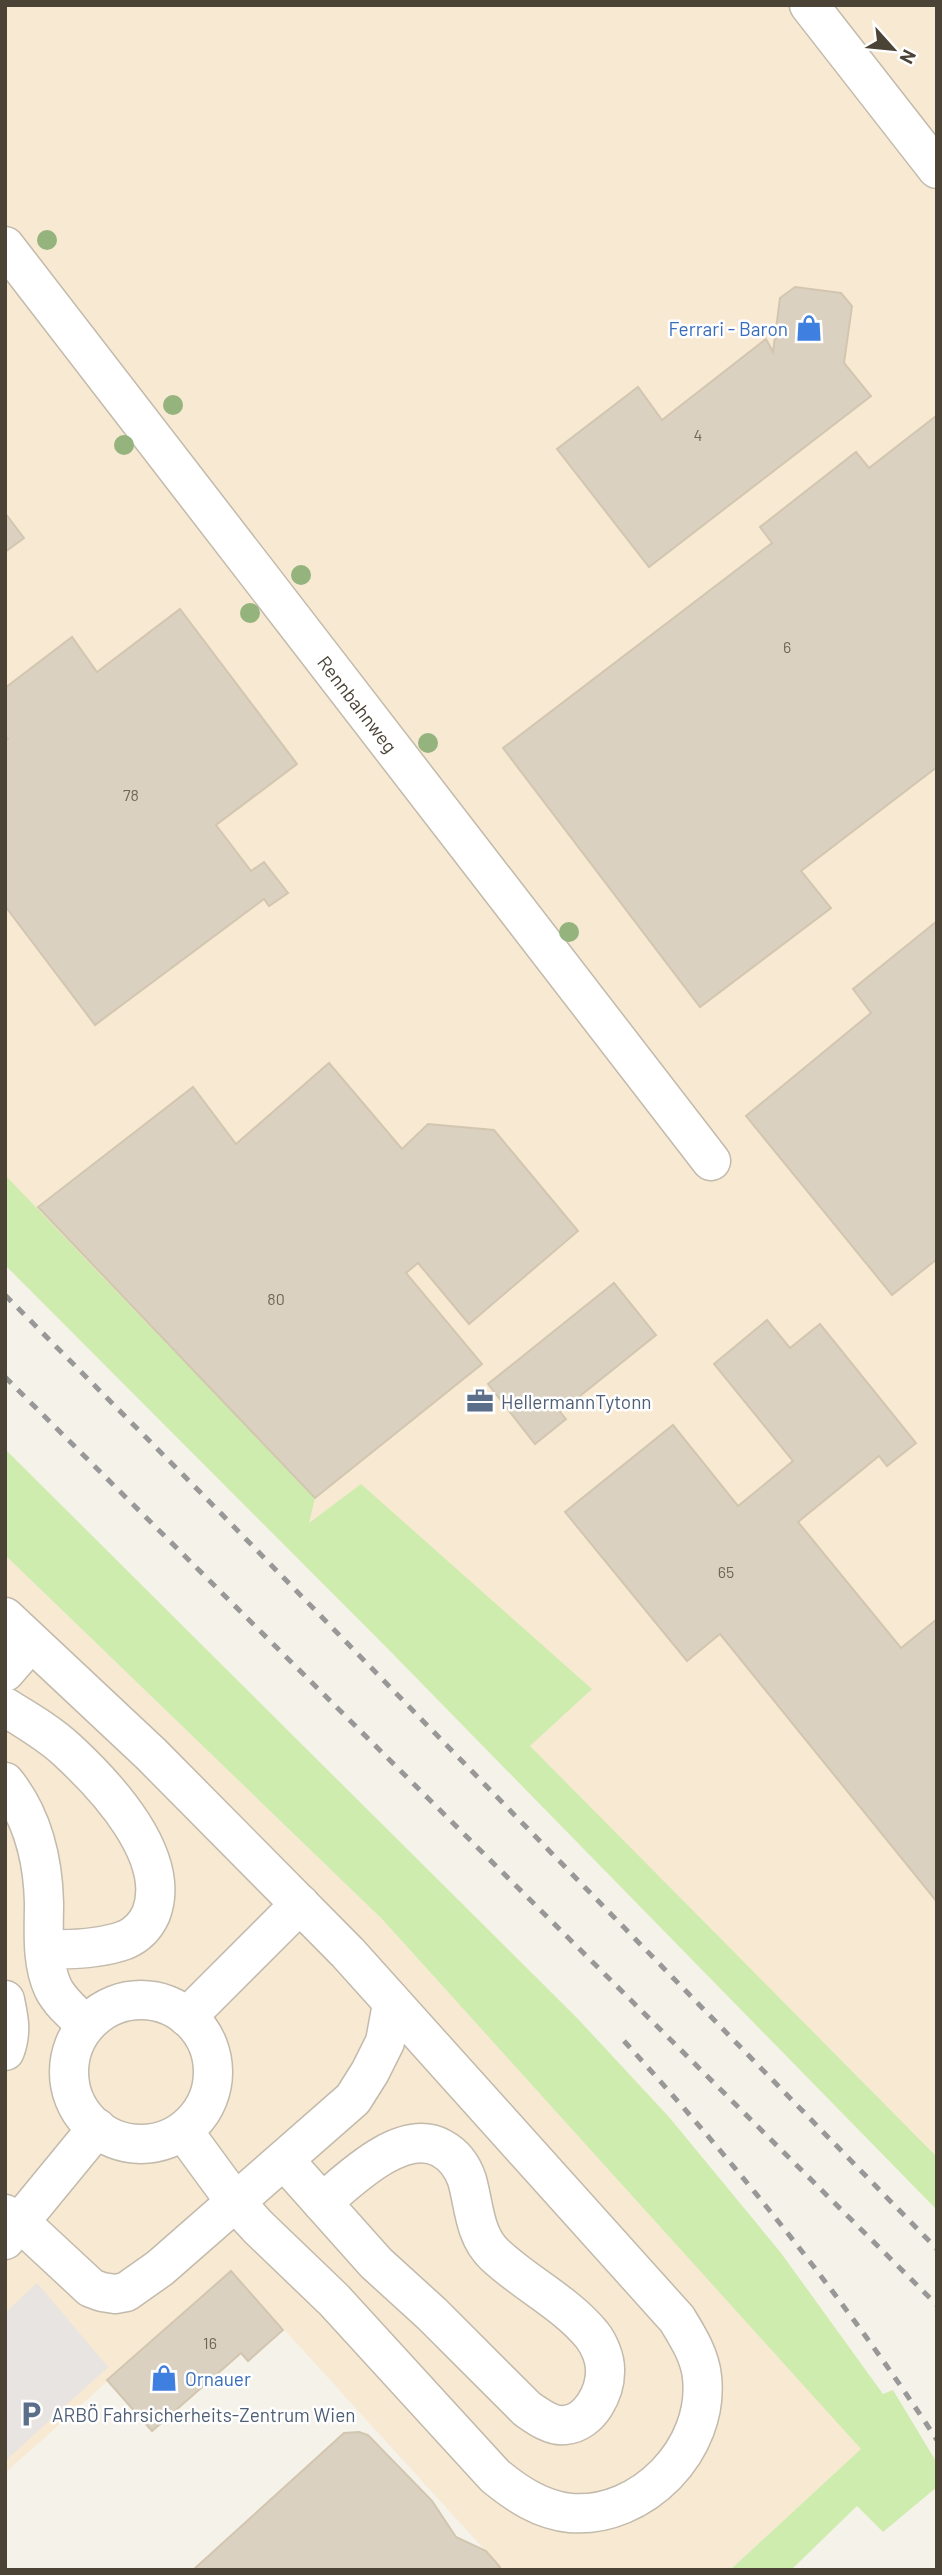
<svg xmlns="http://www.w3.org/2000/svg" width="942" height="2575" font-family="Barlow,sans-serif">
<rect width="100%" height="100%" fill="#f5f2e9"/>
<path fill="#f8e9d3" d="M5 5H937V2157L5 1218Z
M5 1555 382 1919 862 2449 730 2570H503L231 2271 5 2473Z"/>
<path fill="#cfecaf" d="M5 1175 315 1498 309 1523 361 1484 592 1689 530 1746 937 2157V2210L390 1651 5 1265Z
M5 1449 578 2019 669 2117 781 2253 883 2394 893 2390 937 2463V2487L883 2532 857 2506 791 2570H730L861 2449 382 1919 5 1555Z"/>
<path fill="#e7e4e1" d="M37 2283 108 2367 5 2461V2313Z"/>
<path fill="#dbd1c0" stroke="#d3c6b0" stroke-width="2" d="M795 287 841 293 852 306 844 363 871 396 649 567 557 449 638 387 662 420 766 339 773 352 780 298Z
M936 416 937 767 801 871 831 908 700 1007 503 748 772 543 760 527 856 452 869 468Z
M5 513 24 538 5 552Z
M180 609 297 764 216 825 251 871 264 862 288 893 269 906 264 899 95 1025 5 906V741L8 739 5 735V688L72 637 97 672Z
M937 921V1259L892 1295 746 1116 871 1013 853 989Z
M329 1063 402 1149 428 1124 494 1130 578 1231 469 1324 418 1263 406 1273 482 1364 315 1498 38 1207 193 1087 236 1144Z
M614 1283 656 1335 560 1412 566 1419 535 1444 488 1384Z
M767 1320 790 1348 820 1324 916 1443 887 1466 879 1456 798 1522 901 1648 937 1619V1902L720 1634 687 1661 565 1512 673 1425 738 1506 793 1461 714 1364Z
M231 2271 283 2330 248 2361 241 2353 152 2431 107 2380Z
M359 2432 368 2435 432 2501 456 2537 486 2551 500 2567 497 2570H193L344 2433Z"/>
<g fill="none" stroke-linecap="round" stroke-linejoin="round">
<defs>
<g id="minor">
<path d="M809 5 937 169"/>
<path id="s1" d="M5 246 711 1161"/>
<path d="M5 1617 151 1754 348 1953 677 2319C688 2337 700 2356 702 2377 710 2449 642 2519 570 2513 541 2510 517 2494 495 2476L334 2300 258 2227 236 2203 184 2132"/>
<path d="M5 1672 31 1642"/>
<path d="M5 1707C26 1720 49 1733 67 1750 106 1786 173 1857 151 1914 146 1925 137 1935 125 1940 100 1949 71 1950 45 1949"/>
<path d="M5 1782C33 1817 43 1859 44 1903 44 1930 41 1962 53 1988 60 2002 73 2013 85 2024"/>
<circle cx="141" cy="2072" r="72"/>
<path d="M5 2000C9 2019 12 2032 5 2051"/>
<path d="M187 2017 300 1904"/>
<path d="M285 2161 376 2263 432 2314 527 2409C537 2416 552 2427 565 2425 590 2423 606 2392 605 2369 605 2358 599 2344 592 2335 565 2302 524 2283 494 2254 474 2235 474 2204 467 2180 462 2165 454 2155 441 2148 402 2127 349 2180 322 2203"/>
<path d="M5 2214 20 2222 91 2288 102 2292 115 2294 126 2292 160 2268 353 2099 370 2072 385 2042 392 2004"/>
<path d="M5 2240 97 2128"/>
</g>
</defs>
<use href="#minor" stroke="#c2baab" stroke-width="41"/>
<use href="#minor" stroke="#fff" stroke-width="38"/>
<path stroke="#989898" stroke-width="5" stroke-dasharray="9 9" stroke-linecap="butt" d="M5 1295 204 1496 937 2249
M5 1377 937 2305
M624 2041C738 2166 844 2298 937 2440"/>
</g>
<g fill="#94b37d">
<circle cx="47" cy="240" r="10"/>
<circle cx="173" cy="405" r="10"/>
<circle cx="124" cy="445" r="10"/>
<circle cx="301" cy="575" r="10"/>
<circle cx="250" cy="613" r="10"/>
<circle cx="428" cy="743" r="10"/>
<circle cx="569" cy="932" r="10"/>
</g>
<defs>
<symbol id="shop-bare" viewBox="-9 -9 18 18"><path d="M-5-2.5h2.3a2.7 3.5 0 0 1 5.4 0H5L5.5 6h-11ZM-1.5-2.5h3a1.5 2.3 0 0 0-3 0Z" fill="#3f7fe0" stroke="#fff" stroke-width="2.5" paint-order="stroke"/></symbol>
<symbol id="office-bare" viewBox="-9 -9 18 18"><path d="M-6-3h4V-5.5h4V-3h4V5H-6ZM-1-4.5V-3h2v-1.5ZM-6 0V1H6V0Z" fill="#5c6f8a" stroke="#fff" stroke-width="2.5" paint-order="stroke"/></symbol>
<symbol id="parking-bare" viewBox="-9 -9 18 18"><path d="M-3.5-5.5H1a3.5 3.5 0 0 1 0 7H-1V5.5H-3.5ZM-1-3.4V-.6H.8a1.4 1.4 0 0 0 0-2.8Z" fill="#5c6f8a" stroke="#fff" stroke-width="2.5" paint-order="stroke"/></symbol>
</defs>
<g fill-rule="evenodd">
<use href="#shop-bare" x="790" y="309" width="38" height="38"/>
<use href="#office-bare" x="461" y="1382" width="38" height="38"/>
<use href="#shop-bare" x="145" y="2359" width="38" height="38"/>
<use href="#parking-bare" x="12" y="2395" width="38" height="38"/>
</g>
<g text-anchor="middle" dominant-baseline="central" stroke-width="5" stroke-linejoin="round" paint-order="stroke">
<g font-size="16" fill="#6e6658">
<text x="698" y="434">4</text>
<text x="787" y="646">6</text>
<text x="131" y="794">78</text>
<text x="276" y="1298">80</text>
<text x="726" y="1571">65</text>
<text x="210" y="2342">16</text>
</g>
<g font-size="19" fill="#366cbe" stroke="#fff" text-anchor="end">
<text x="788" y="328">Ferrari - Baron</text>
<text x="185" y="2378" text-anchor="start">Ornauer</text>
</g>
<g font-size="19" fill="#4a4336" stroke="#fff">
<text stroke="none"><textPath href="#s1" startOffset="578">Rennbahnweg</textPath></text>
</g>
<g font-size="19" fill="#4e5e75" stroke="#fff" text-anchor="start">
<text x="501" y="1401">HellermannTytonn</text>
<text x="52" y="2414">ARBÖ Fahrsicherheits-Zentrum Wien</text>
</g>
</g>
<rect width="942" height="2575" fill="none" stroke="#4a4336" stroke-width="14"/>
<g transform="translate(893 49) rotate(117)" stroke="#ffffff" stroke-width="5" paint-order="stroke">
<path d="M0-5L12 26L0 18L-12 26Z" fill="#4a4336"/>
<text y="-10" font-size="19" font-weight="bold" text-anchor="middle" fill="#4a4336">N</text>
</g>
</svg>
